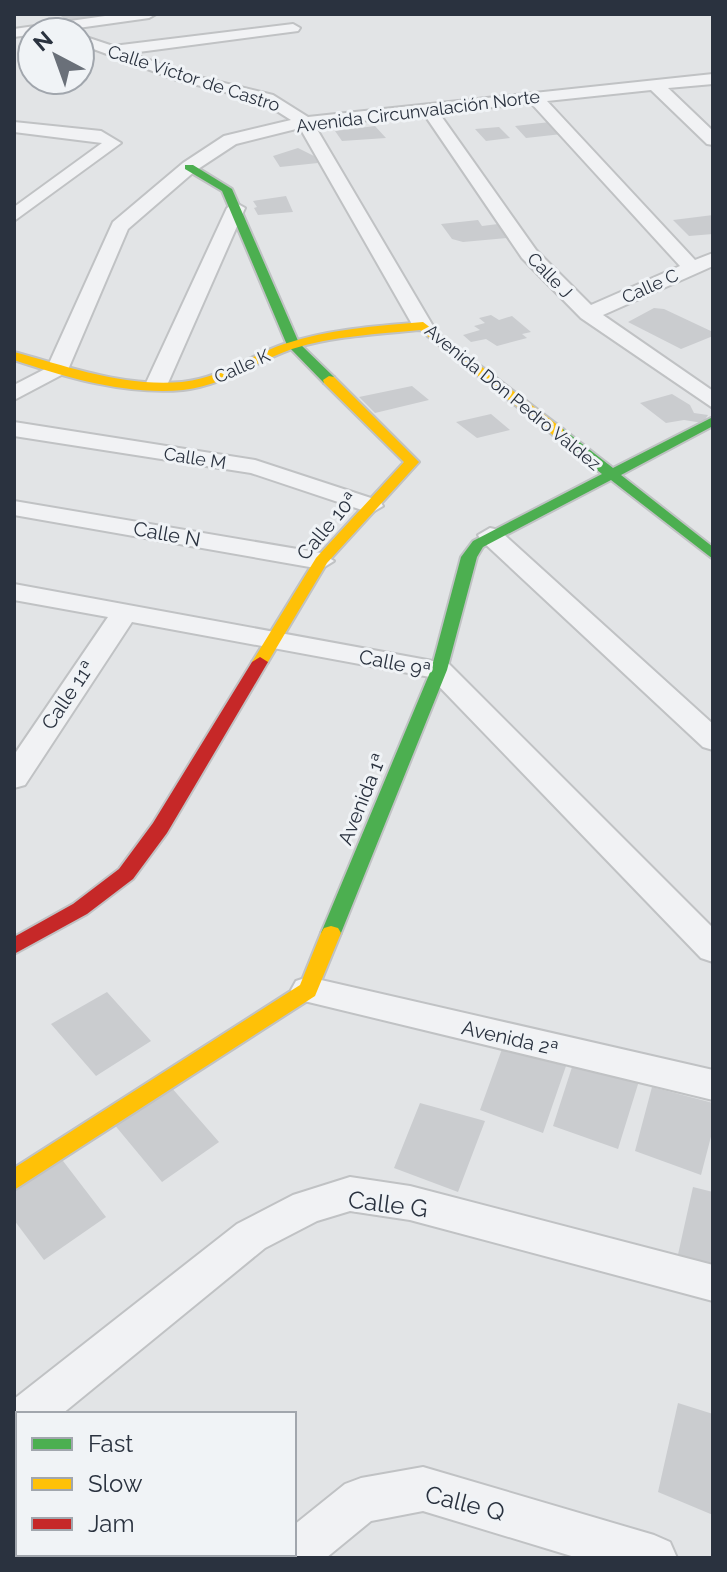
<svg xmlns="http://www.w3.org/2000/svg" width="727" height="1572" font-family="Raleway,sans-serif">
<rect width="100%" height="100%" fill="#e2e4e6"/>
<path fill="#cacccf" d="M58 14H102L105 17 68 21Z
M550 122 562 134 526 138 515 126Z
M375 126 386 138 342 141 335 131Z
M499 127 510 138 486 141 475 129Z
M298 148 314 156 318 163 280 167 273 156Z
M286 196 293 212 258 215 254 208 257 207 253 201Z
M713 215V234L689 236 673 220Z
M478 220 482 226 498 224 507 238 463 242 452 239 441 224Z
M654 308 664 309 713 332V336L681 349 628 322Z
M491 315 499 320 512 316 531 332 522 334 527 338 497 346 486 339 471 342 463 335 480 330 474 326 485 323 479 318Z
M412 386 429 400 375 413 359 397Z
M672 394 690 405 694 413 708 415 703 423 684 420 666 423 640 403Z
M491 414 510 430 477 438 456 422Z
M107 992 151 1041 96 1076 51 1024Z
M502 1049 566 1066 543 1133 480 1110Z
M573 1064 639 1081 618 1149 553 1126Z
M171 1087 219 1142 162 1182 113 1123Z
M652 1087 713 1103V1129L701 1175 635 1151Z
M420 1103 485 1121 458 1192 394 1168Z
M60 1157 106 1217 44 1260 14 1220V1186Z
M693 1187 713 1192V1272L677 1259Z
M678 1403 713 1414V1515L658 1492Z"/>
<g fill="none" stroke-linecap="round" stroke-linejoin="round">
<defs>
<path id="street" d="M119 14H156L149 18 14 37V29Z
M293 24 300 28 298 31 131 53 187 74 273 95 308 117 713 74V84L668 88 713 131V145L707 144 651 90 547 101 695 260 713 253V266L603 315 713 391V408L581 318 522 258 424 114 315 126 433 326 430 330H416L413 326 300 128 236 144 195 171 128 229 67 372 14 400V385L47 368 113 222 183 163 224 136 291 120 261 101 177 80 80 44V35L113 46ZM531 103 680 266 591 305 536 250 439 113Z
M14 122 101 131 121 143 14 221V207L102 143 14 132Z
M236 203 245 208 168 383 157 390 149 388 146 383 227 208Z
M14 422 255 460 380 501 383 506 371 513 251 473 14 436Z
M14 501 321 553 334 561 321 569 14 515Z
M490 528 499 530 713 724V750L703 747 481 540 478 535Z
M14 584 449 664 713 928V962L701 958 430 677 132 622 25 785 14 788V755L108 617 14 600Z
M308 977 713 1070V1100L296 999 291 990 296 981Z
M350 1177 410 1186 713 1265V1301L410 1220 350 1211 317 1221 265 1248 62 1414H18V1431L14 1429V1399L237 1224 293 1195Z
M423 1467 654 1535 670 1542 677 1558H578L423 1511 371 1521 326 1558H267L269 1554H294V1525L345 1484 361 1478Z"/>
<path id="fast" d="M185 165H193L232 189 299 343 334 377V383H324L287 345 222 191 185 169Z
M713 417V426L621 475 713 547V559L611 480 483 547 477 557 447 670 341 933 338 938H324L321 933 431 670 461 557 473 541 602 474 553 435V429H563L613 468Z"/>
<path id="slow" d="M423 322 563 429V435H553L420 330C378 334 333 336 292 349 255 362 224 385 183 390 126 395 68 378 14 360V352C70 367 123 387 182 382 220 378 249 356 284 344 329 329 376 326 423 322Z
M329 376 334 377 419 462 327 563 268 662 260 667 252 662 316 558 404 462 324 383 323 380Z
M331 926 338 928 341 933 315 996 14 1190V1168L300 985 321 933 324 928Z"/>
<path id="jam" d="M260 657 268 662 167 833 133 879 87 914 14 954V937L73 904 119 869 153 823 252 662Z"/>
</defs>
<use href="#street" stroke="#c0c2c4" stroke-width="4"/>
<use href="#fast" stroke="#c0c2c4" stroke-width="4"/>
<use href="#slow" stroke="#c0c2c4" stroke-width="4"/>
<use href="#jam" stroke="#c0c2c4" stroke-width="4"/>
<use href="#street" fill="#f1f2f4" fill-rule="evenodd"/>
<use href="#fast" fill="#4caf50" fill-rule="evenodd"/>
<use href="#slow" fill="#ffc107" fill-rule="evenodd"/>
<use href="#jam" fill="#c62828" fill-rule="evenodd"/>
</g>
<g text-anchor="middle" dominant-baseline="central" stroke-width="6" stroke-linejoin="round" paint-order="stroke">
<g font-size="18" fill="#2a323f" stroke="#f0f3f6">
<text transform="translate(194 78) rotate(18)">Calle Víctor de Castro</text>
<text transform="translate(418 111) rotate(-7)">Avenida Circunvalación Norte</text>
<text transform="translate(550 275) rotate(46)">Calle J</text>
<text transform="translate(650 286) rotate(-24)">Calle C</text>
<text transform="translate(242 366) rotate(-24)">Calle K</text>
<text transform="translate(513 397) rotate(39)">Avenida Don Pedro Valdez</text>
<text transform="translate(195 458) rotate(9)">Calle M</text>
</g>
<g font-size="20" fill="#2a323f" stroke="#f0f3f6">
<text transform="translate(327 526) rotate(-50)">Calle 10ª</text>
<text transform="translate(167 534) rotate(10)">Calle N</text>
<text transform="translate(395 663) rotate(11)">Calle 9ª</text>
<text transform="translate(68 695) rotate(-56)">Calle 11ª</text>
<text transform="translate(362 799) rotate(-68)">Avenida 1ª</text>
<text transform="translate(510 1038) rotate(13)">Avenida 2ª</text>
</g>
<g font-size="24" fill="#2a323f" stroke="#f0f3f6">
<text transform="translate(388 1204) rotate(7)">Calle G</text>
<text transform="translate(465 1503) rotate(14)">Calle Q</text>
</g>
</g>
<rect width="727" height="1572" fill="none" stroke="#2a323f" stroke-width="32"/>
<rect x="16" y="1412" width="280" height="144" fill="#f0f3f6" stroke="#a1a6ad" stroke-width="2"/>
<rect x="32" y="1438" width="40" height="12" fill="#4caf50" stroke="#a1a6ad" stroke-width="2"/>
<text x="88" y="1452" font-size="24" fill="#2a323f">Fast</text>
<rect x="32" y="1478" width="40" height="12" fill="#ffc107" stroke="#a1a6ad" stroke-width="2"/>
<text x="88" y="1492" font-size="24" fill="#2a323f">Slow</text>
<rect x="32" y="1518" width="40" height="12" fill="#c62828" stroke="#a1a6ad" stroke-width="2"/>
<text x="88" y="1532" font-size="24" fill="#2a323f">Jam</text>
<g transform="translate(56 56) rotate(319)"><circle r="38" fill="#f0f3f6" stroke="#a1a6ad" stroke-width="2"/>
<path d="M0-6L14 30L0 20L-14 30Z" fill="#6a7079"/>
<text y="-12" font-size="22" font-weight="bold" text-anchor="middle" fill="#2a323f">N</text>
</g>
</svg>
